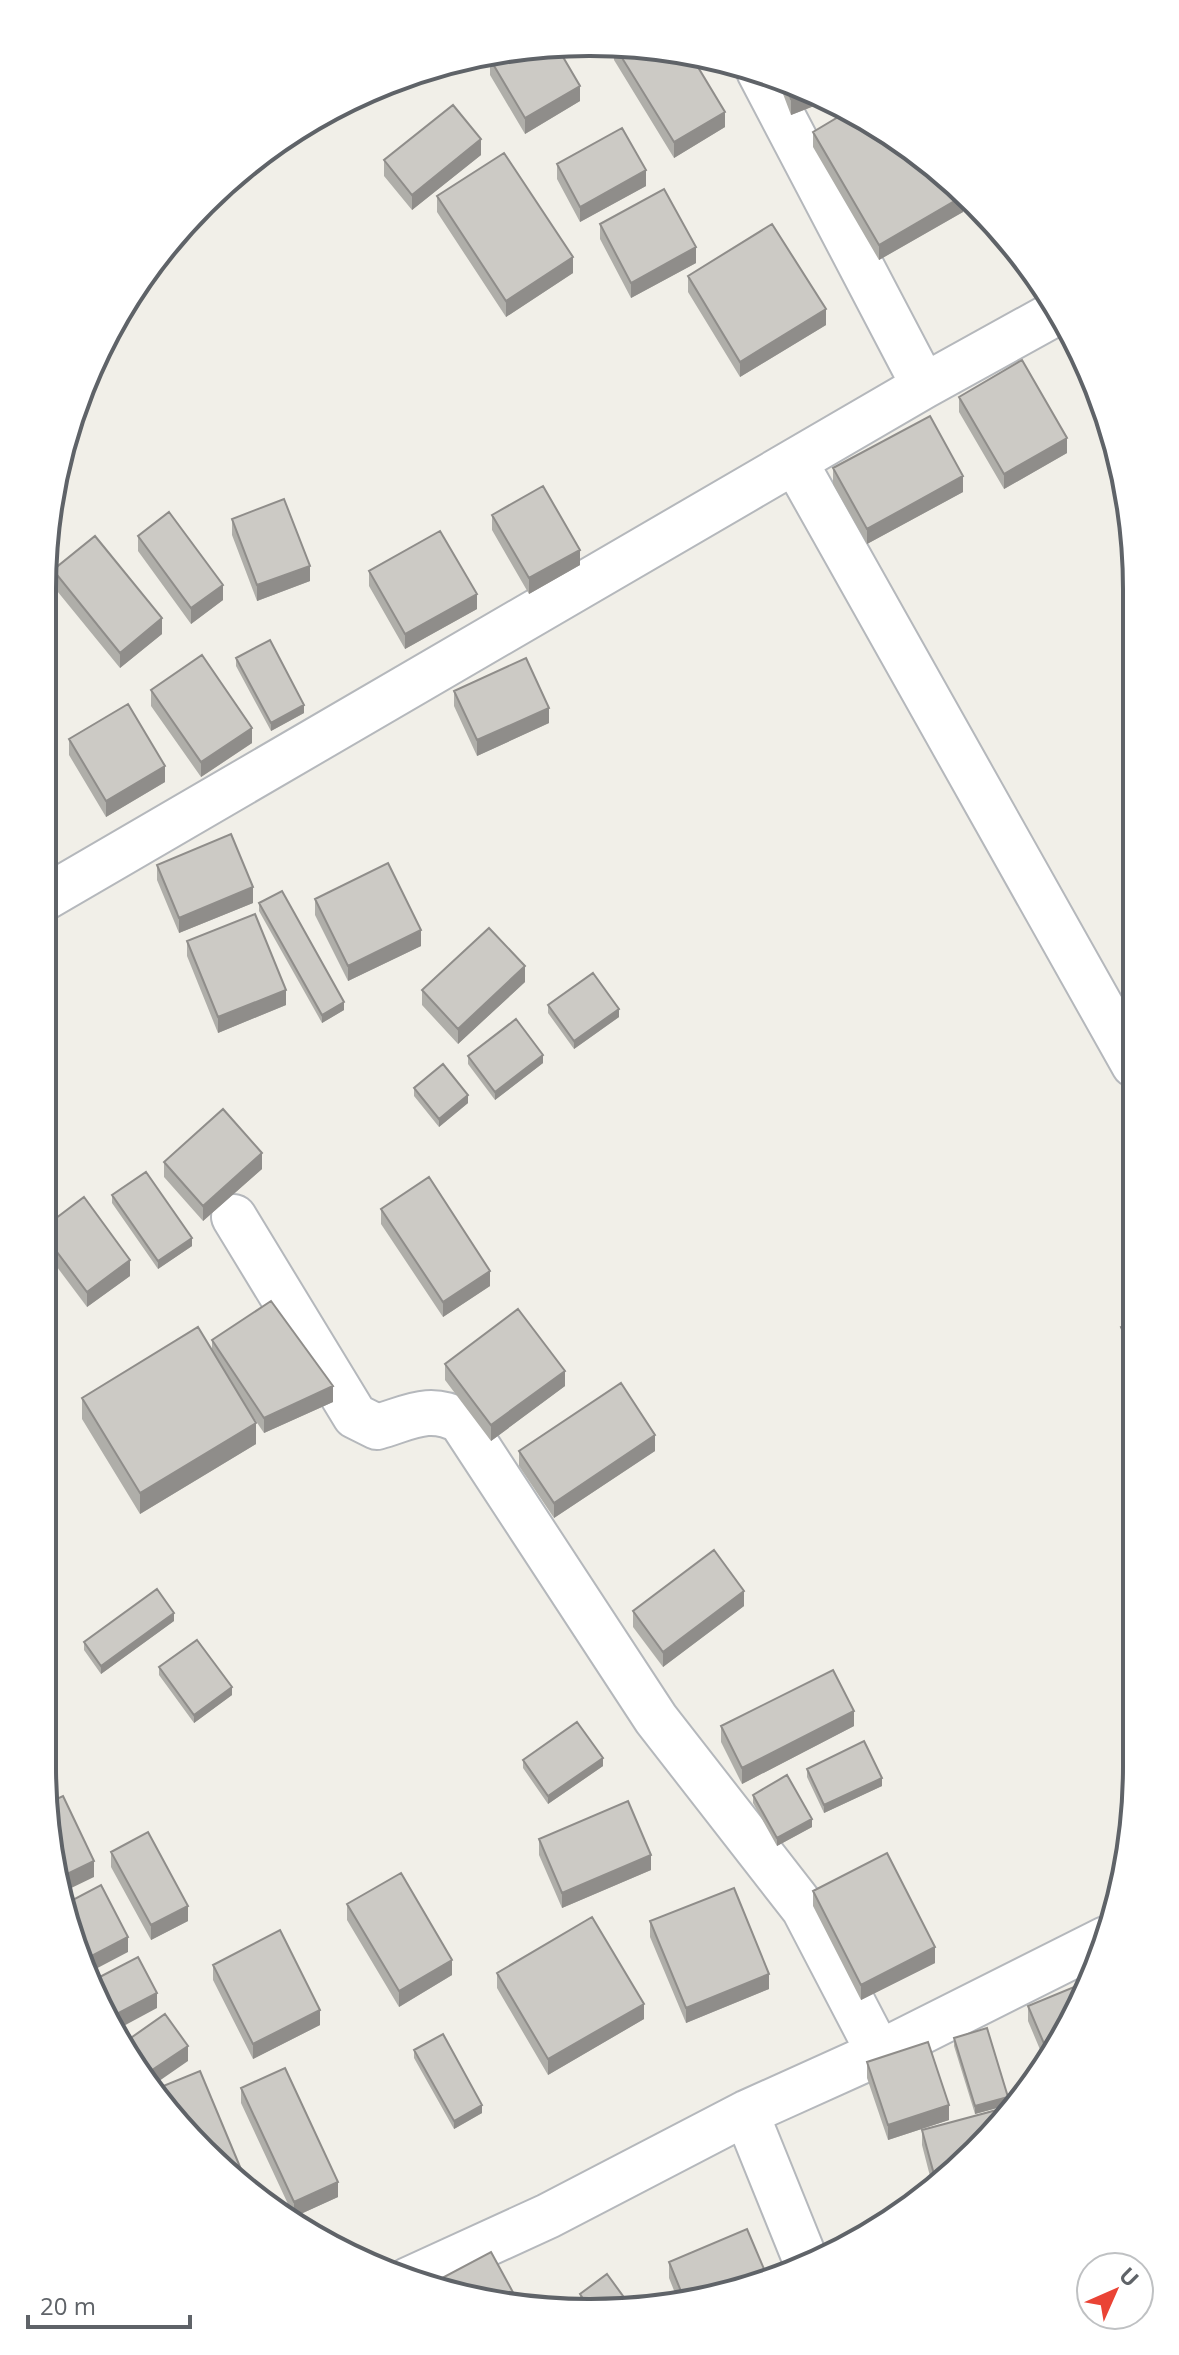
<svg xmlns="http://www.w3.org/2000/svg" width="1179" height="2355" font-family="'Open Sans',sans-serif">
<rect width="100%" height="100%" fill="#f1efe8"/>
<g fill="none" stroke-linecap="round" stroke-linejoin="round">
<defs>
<path id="street" d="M759 71 924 386
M795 462 1134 1065
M43 899 924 386 1056 313
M234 1217 355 1416 377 1427C409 1418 429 1404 461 1421L656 1719 804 1909 879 2053
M746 2113 807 2264
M408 2280 548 2216 746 2113 879 2053 1106 1939"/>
</defs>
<use href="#street" stroke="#b5b8bc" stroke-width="48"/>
<use href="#street" stroke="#fff" stroke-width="44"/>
</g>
<path fill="#afaea9" d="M614 45 725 127 674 158 614 60Z
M490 59 580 101 525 134 490 75Z
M777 78 832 99 791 115Z
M813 132 963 212 879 260 813 147Z
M481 155 412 210 384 176V160Z
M557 164 646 186 580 222 557 179Z
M437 196 573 273 506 317 437 212Z
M600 224 696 263 631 298 600 239Z
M688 276 826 325 740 377 688 292Z
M959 397 1067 453 1004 489 959 412Z
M833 468 963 492 867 544 833 484Z
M492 515 580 565 529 594 492 530Z
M232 519 310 581 257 601 232 535Z
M138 536 223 600 191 624 138 551Z
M53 570 162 634 120 668 53 586Z
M369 571 477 609 405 649 369 586Z
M236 658 304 713 271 731 236 666Z
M151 690 252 743 201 777 151 706Z
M454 691 549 723 477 756 454 706Z
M69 739 165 782 106 817 69 755Z
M157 865 253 903 179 933 157 880Z
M315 899 421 946 348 981 315 915Z
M259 903 344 1010 322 1023 259 911Z
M187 941 286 1005 218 1033 187 956Z
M525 982 458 1044 422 1005V990Z
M548 1005 619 1017 574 1049 548 1013Z
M468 1056 543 1063 495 1100 468 1064Z
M414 1088 468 1103 439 1127 414 1096Z
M164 1162 262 1169 203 1221 164 1177Z
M112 1195 192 1246 158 1269 112 1203Z
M381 1209 490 1286 443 1317 381 1224Z
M43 1228 130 1276 87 1307 42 1247Z
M1135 1322V1374L1121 1342V1327Z
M212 1340 333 1402 264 1433 245 1405 256 1444 140 1514 82 1419V1398L212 1350Z
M445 1364 565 1386 491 1441 445 1380Z
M519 1451H655L554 1518 519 1466Z
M744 1606 663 1667 633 1627V1611Z
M174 1621 101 1674 84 1650V1642Z
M1135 1633V1656L1133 1649V1634Z
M159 1667 232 1695 194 1723 159 1675Z
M721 1726H854L742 1784 721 1742Z
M523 1760 603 1766 548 1804 523 1768Z
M807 1769 882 1786 824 1813 807 1777Z
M753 1795 812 1827 777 1846 753 1803Z
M539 1839 651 1870 562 1908 539 1855Z
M111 1852 188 1921 151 1940 111 1867Z
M813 1891 935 1963 861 2000 813 1906Z
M347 1904 452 1975 399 2007 347 1920Z
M650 1921 769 1989 686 2023 650 1937Z
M213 1965 320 2025 253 2059 213 1980Z
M497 1973 644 2019 548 2075 497 1988Z
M1028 2006 1081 2007 1044 2059 1028 2021Z
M954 2038 1008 2105 975 2114 954 2046Z
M414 2050 482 2113 454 2129 414 2058Z
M867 2062 949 2120 888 2140 867 2078Z
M241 2088 338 2197 294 2217 241 2103Z
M922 2130 977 2152 932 2184 922 2145Z
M669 2262 767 2276 679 2303 669 2278Z
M580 2294 631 2307 582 2306 580 2302Z"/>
<path fill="#8f8d8a" d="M580 86V101L525 134V118Z
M812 91 832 99 791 115V99Z
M725 112V127L674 158V142Z
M481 139V155L412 210V195Z
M646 170V186L580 222V207Z
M963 196V212L879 260V245Z
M696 247V263L631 298V283Z
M573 257V273L506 317V301Z
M826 309V325L740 377V362Z
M1067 438V453L1004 489V474Z
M963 476V492L867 544V529Z
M580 550V565L529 594V578Z
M310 566V581L257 601V585Z
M223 585V600L191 624V608Z
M477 594V609L405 649V634Z
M162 618V634L120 668V653Z
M304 705V713L271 731V723Z
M549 708V723L477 756V740Z
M252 728V743L201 777V762Z
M165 766V782L106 817V801Z
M253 887V903L179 933V918Z
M421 930V946L348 981V966Z
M525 966V982L458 1044V1029Z
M286 990V1005L218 1033V1017Z
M344 1002V1010L322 1023V1015Z
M619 1009V1017L574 1049V1041Z
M543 1055V1063L495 1100V1092Z
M468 1095V1103L439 1127V1119Z
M262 1153V1169L203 1221V1206Z
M192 1238V1246L158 1269V1261Z
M130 1260V1276L87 1307V1292Z
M490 1271V1286L443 1317V1302Z
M565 1371V1386L491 1441V1425Z
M333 1386V1402L264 1433V1418Z
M256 1423V1444L140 1514V1493Z
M655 1435V1451L554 1518V1503Z
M744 1591V1606L663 1667V1652Z
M174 1613V1621L101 1674V1666Z
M232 1687V1695L194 1723V1715Z
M854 1711V1726L742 1784V1768Z
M603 1758V1766L548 1804V1796Z
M882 1778V1786L824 1813V1805Z
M812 1819V1827L777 1846V1838Z
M651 1855V1870L562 1908V1893Z
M94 1861V1877L63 1892 61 1877Z
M188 1906V1921L151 1940V1925Z
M128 1937V1952L88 1973 82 1961Z
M935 1947V1963L861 2000V1985Z
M452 1960V1975L399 2007V1991Z
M769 1974V1989L686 2023V2008Z
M157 1993V2008L118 2029 111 2017Z
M644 2004V2019L548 2075V2059Z
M320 2010V2025L253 2059V2044Z
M188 2046V2061L149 2088 143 2076Z
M1008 2097V2105L975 2114V2106Z
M482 2105V2113L454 2129V2121Z
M949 2105V2120L888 2140V2125Z
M338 2182V2197L294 2217V2202Z
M515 2296V2303H501Z"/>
<path fill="#cccac5" stroke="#8f8d8a" stroke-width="2" d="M616 43H625L690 54 725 112 674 142 614 45Z
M556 45 580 86 525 118 490 59 508 49 518 47Z
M784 80 812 91 791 99Z
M453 105 481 139 412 195 384 160Z
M850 110 950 178 955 182 963 196 879 245 813 132Z
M622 128 646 170 580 207 557 164Z
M504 153 573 257 506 301 437 196Z
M664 189 696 247 631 283 600 224Z
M772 224 826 309 740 362 688 276Z
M1022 360 1067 438 1004 474 959 397Z
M930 416 963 476 867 529 833 468Z
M543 486 580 550 529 578 492 515Z
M284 499 310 566 257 585 232 519Z
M169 512 223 585 191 608 138 536Z
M440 531 477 594 405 634 369 571Z
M95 536 162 618 120 653 53 570Z
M270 640 304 705 271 723 236 658Z
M202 655 252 728 201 762 151 690Z
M526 658 549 708 477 740 454 691Z
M128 704 165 766 106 801 69 739Z
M231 834 253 887 179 918 157 865Z
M388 863 421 930 348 966 315 899Z
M282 891 344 1002 322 1015 259 903Z
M255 914 286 990 218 1017 187 941Z
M489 928 525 966 458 1029 422 990Z
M593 973 619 1009 574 1041 548 1005Z
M516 1019 543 1055 495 1092 468 1056Z
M443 1064 468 1095 439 1119 414 1088Z
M223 1109 262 1153 203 1206 164 1162Z
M146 1172 192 1238 158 1261 112 1195Z
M429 1177 490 1271 443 1302 381 1209Z
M84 1197 130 1260 87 1292 42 1232 43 1228Z
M271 1301 333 1386 264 1418 212 1340Z
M518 1309 565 1371 491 1425 445 1364Z
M1135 1322V1359L1121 1327Z
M198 1327 256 1423 140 1493 82 1398Z
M621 1383 655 1435 554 1503 519 1451Z
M714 1550 744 1591 663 1652 633 1611Z
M157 1589 174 1613 101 1666 84 1642Z
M197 1640 232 1687 194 1715 159 1667Z
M833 1670 854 1711 742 1768 721 1726Z
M577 1722 603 1758 548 1796 523 1760Z
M864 1741 882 1778 824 1805 807 1769Z
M787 1775 812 1819 777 1838 753 1795Z
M63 1796 94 1861 61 1877 48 1803Z
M628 1801 651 1855 562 1893 539 1839Z
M148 1832 188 1906 151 1925 111 1852Z
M887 1853 935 1947 861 1985 813 1891Z
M401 1873 452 1960 399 1991 347 1904Z
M101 1885 128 1937 82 1961 71 1942 65 1904Z
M734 1888 769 1974 686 2008 650 1921Z
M592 1917 644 2004 548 2059 497 1973Z
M280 1930 320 2010 253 2044 213 1965Z
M138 1957 157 1993 111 2017 92 1981Z
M1091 1980 1081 2007 1048 2053 1028 2006Z
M165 2014 188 2046 143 2076 125 2042Z
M987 2028 1008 2097 975 2106 954 2038Z
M443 2034 482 2105 454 2121 414 2050Z
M928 2042 949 2105 888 2125 867 2062Z
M285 2068 338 2182 294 2202 241 2088Z
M200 2071 248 2186 155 2099 151 2091Z
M1008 2107 977 2152 945 2175 935 2178 922 2130Z
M747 2229 767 2276 685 2301 669 2262Z
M491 2252 515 2296 501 2303 482 2302 427 2286Z
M607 2274 631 2307 588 2306 580 2294Z"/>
<path d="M0 0H1179V2355H0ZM589 56H590A533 533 0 0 1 1123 589V1766A533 533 0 0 1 590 2299H589A533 533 0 0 1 56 1766V589A533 533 0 0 1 589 56Z" fill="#fff" fill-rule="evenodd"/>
<path fill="none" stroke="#5f6368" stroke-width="4" d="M589 56H590A533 533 0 0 1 1123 589V1766A533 533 0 0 1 590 2299H589A533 533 0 0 1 56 1766V589A533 533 0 0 1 589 56Z"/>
<g transform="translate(1115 2291) rotate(45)"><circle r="38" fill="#ffffff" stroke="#bfc1c3" stroke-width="2"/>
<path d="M0-6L14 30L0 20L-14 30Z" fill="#ea4335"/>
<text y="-12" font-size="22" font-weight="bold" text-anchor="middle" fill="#5f6368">U</text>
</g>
<path d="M28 2315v12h162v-12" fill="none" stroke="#5f6368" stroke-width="4"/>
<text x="40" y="2315" font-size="24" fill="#5f6368" stroke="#ffffff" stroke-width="6" paint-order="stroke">20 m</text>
</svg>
